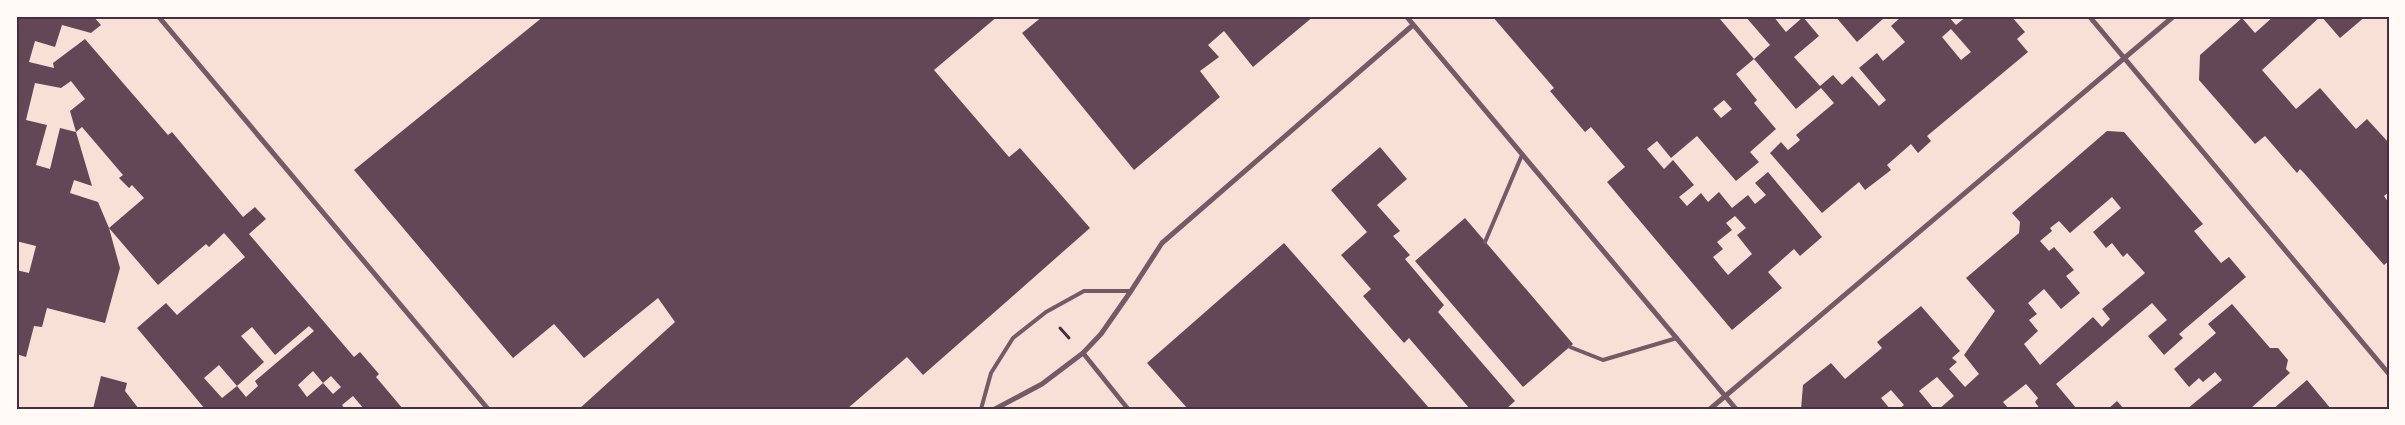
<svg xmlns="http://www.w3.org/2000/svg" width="2405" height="425" font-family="'Asap Condensed',sans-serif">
<rect width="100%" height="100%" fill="#f7e1d7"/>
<path fill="#644757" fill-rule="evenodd" d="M16 16H93L101 25 91 33 62 25 55 47 35 41 29 62 54 68 53 63 85 39 168 135 172 132 243 217 255 207 266 219 249 234 354 357 360 352 379 374 376 377 403 409H364L353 396 342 405 345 409H205L137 328 166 303 177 315 245 257 224 233 209 247 206 244 158 285 109 228 144 198 132 185 129 188 119 178 123 175 82 127 76 132 92 186 74 180 70 193 98 202 109 228 120 268 105 323 47 308 42 327 34 326 26 357 16 354V270L29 273 36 246 16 241ZM71 81 85 99 70 111 76 132 60 128 50 169 36 165 47 125 26 120 35 83 61 88ZM309 326 314 331 255 381 258 386 246 397 237 386 264 362 241 336 252 327 275 355ZM219 365 237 386 222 398 204 378ZM313 371 323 383 331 376 341 387 333 394 323 383 307 397 298 385Z
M544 16H998L934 70 1009 157 1020 148 1090 228 923 375 907 357 847 409H579L675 322 658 298 584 358 554 324 513 358 354 170Z
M1043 16H1314L1253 67 1224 31 1208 45 1219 57 1200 71 1220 97 1134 170 1022 33Z
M1492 16H1723L1720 19 1754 59 1736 74 1757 100 1754 103 1776 129 1750 152 1759 162 1736 181 1697 136 1671 158 1657 141 1647 149 1664 169 1673 160 1694 185 1679 197 1687 206 1701 193 1708 202 1719 192 1732 208 1748 195 1755 204 1766 195 1755 183 1768 172 1822 237 1800 256 1794 249 1768 272 1782 288 1732 330 1607 182 1625 167 1591 127 1585 132 1550 91 1554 88ZM1724 100 1732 109 1721 118 1713 109ZM1735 216 1746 228 1737 235 1752 254 1728 275 1713 257 1723 249 1717 242 1732 230 1726 223Z
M1745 16H1773L1786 32 1803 17 1819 36 1794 57 1820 86 1833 75 1842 85 1852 76 1879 106 1886 100 1859 68 1877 53 1883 61 1905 42 1891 26 1902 16H1948L1956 25 1967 16H2011L2025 32 2017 39 2028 52 1927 136 1931 141 1918 153 1911 144 1887 165 1891 170 1865 190 1859 182 1822 213 1770 153 1781 142 1788 150 1800 140 1796 135 1834 103 1821 88 1796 109 1754 59 1770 45ZM1951 29 1971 52 1961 60 1942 37Z
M1835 16H1883L1884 18 1857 42Z
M2274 16H2366L2340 38 2321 16 2262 70 2296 109 2320 88 2356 129 2367 119 2389 143V192L2384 196 2389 203V261L2384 265 2304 173 2300 169 2297 173 2265 136 2255 144 2199 80 2200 55 2242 18 2255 33Z
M2107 131 2124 132 2203 224 2194 231 2221 263 2229 257 2246 277 2179 334 2183 338 2164 355 2148 336 2167 320 2152 303 2056 384 2077 409H2040L2035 402 2038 398 2026 384 2003 402 2009 409H1939L1954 396 1937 377 1919 391 1934 409H1899L1904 405 1891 390 1881 398 1890 409H1801L1803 385 1831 363 1845 379 1882 348 1877 342 1921 306 1960 351 1952 358 1957 362 1949 369 1965 387 1979 374 1964 355 1995 311 1966 278 2019 233 2020 222 2012 213ZM2112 197 2121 208 2093 232 2106 248 2112 243 2123 257 2127 253 2145 273 2102 309 2110 319 2102 327 2093 317 2040 365 2024 344 2038 331 2029 320 2037 314 2028 303 2044 289 2061 309 2080 293 2066 276 2074 270 2054 247 2049 251 2040 241 2052 231 2050 228 2059 221 2070 233Z
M1380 147 1407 179 1377 205 1400 231 1393 236 1410 255 1405 259 1444 305 1438 312 1515 401 1506 409H1470L1409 338 1404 343 1363 296 1371 289 1341 255 1367 232 1331 190Z
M1465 218 1573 344 1523 387 1415 261Z
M1284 243 1430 409H1188L1147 363Z
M2232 304 2270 348H2278L2288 360 2286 369 2290 373 2250 409H2187L2222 380 2215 372 2203 382 2199 378 2189 387 2174 369 2216 333 2208 324Z
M101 376 127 383 125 391 139 409H93Z
M2307 380 2331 409H2273Z
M2117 401 2124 409H2108Z"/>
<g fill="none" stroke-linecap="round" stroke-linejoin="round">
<path stroke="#4a2c40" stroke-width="3" d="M1060 328 1069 338"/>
<path stroke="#755966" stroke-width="4" d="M1485 242 1522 155
M1570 347 1603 360 1677 338
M981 409 991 373 1013 338 1046 312 1084 291H1131"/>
<path stroke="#755966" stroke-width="4.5" d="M1083 353 1128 409"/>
<path stroke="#755966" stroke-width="5" d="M158 16 488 409
M1406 16 1736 409
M2089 16 2389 374
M995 409 1042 384 1083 353 1101 334 1131 291 1162 243 1413 25
M1710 409 2174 16"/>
</g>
<rect width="2405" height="425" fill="none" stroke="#fffaf5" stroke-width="35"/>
<rect x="18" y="18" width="2370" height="390" fill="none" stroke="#4a2c40" stroke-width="2"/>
</svg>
